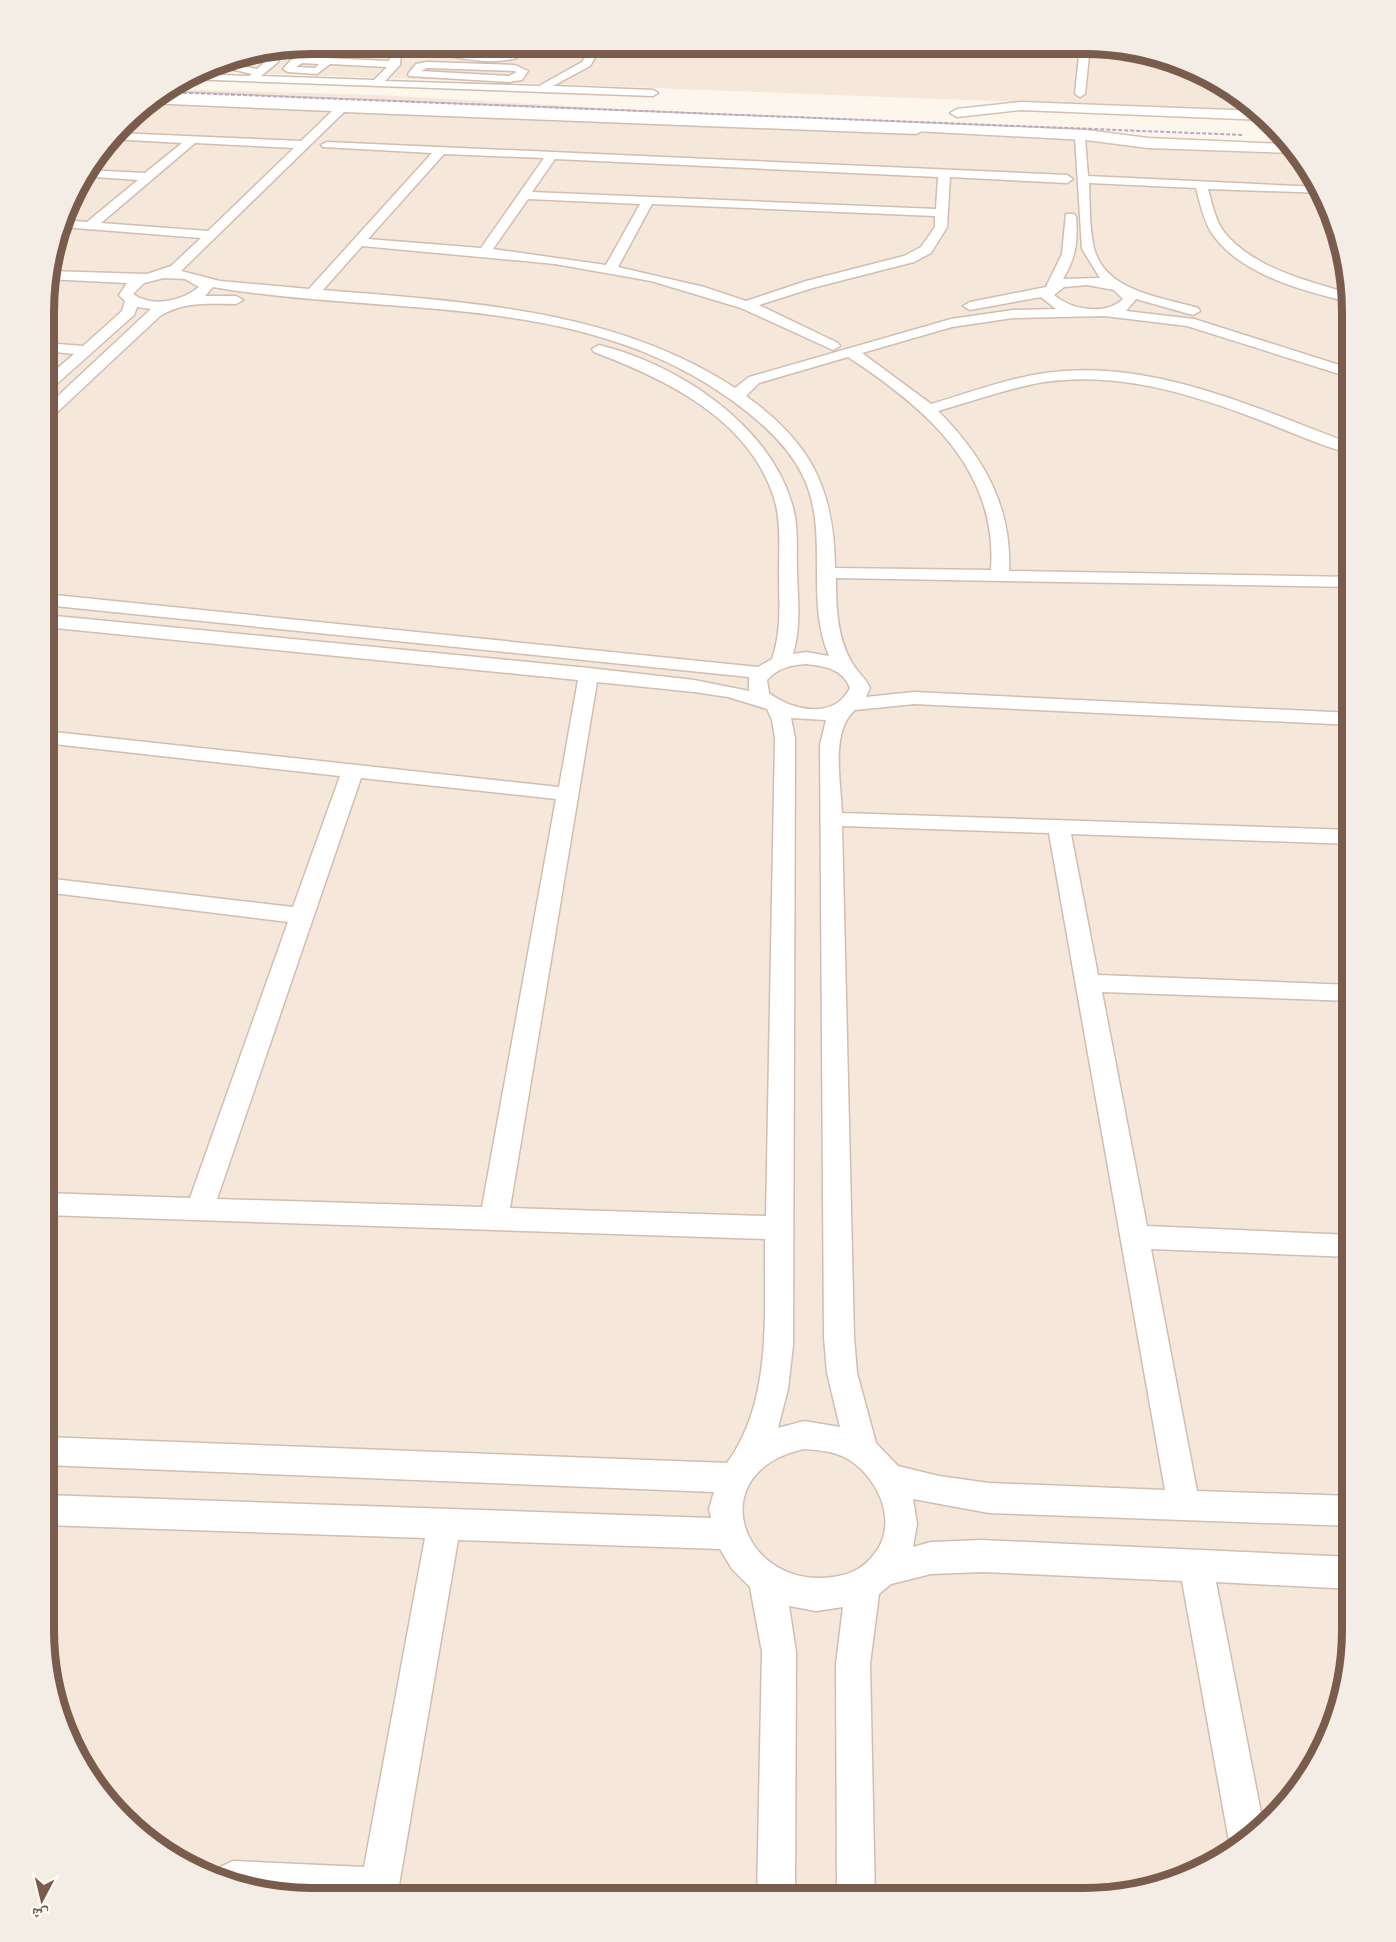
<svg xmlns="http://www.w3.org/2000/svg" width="1396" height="1942" font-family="Raleway,'Noto Naskh Arabic',sans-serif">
<rect width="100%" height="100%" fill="#fdf6ec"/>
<path fill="#f5e8da" d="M312 44 1120 46 1187 64 1247 99 1257 111 203 71 225 58Z
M171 89 377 95 1084 136 1284 144 1325 193 1352 311V1648L1338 1717 1307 1780 1261 1832 1203 1871 1085 1898 277 1896 162 1853 110 1807 71 1749 44 1631 46 276 79 178 135 110Z"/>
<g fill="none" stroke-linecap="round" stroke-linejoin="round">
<defs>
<path id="minor" d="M403 44 434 45 455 53 506 55 510 54 514 46 511 44 524 45 517 58C479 68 442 51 404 50L401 52 400 65 385 81 539 86 582 62 593 44H603L590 66 553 86 653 90 658 93 653 96 189 79 197 74 249 76 252 74 226 68 244 55 278 58V62L261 76 374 80 387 67 330 64 317 74 288 72 283 69 291 60 302 57 389 61 393 48ZM246 61 265 62 257 69 240 66ZM302 63 319 64 315 68 296 67Z
M1080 46H1090L1085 94 1080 97 1075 94Z
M427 62 515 65 528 71 522 80 509 82 409 76 408 74 416 64ZM427 68 514 71 517 72 509 76 421 71Z
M156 98 916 128 922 131 916 134 344 112 181 271 220 281 309 289 432 153 323 147 321 145 327 142 1067 175 1073 179 1067 183 950 177 947 227 931 253 914 262 816 287 759 305 838 343 840 346 833 350 741 308 651 281 555 264 362 246 323 290C464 302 613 308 735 388L749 377 951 319 1013 310 1056 309 1041 297 970 310 963 306 970 302 1046 287 1062 254 1066 214H1074L1076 217C1078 240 1076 258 1063 279L1100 278 1082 249 1075 136 1085 138 1088 176 1320 187 1325 193 1208 189C1212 203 1215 220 1224 232 1253 268 1307 281 1348 293L1349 302C1303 291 1238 274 1211 232 1203 219 1200 203 1196 188L1089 183C1090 204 1089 228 1094 248 1105 292 1162 297 1198 308L1200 311 1193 315 1136 299 1126 311 1194 319 1352 369V378L1187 326 1104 316 1013 318 952 327 862 353 931 404C968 393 1006 379 1045 373 1151 358 1255 408 1352 444V454C1314 444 1278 426 1241 413 1178 390 1111 372 1044 382 1008 388 973 401 938 411 983 456 1012 506 1009 571L1352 577V587L836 578C836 607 837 636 851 661 856 671 865 677 870 688L866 697 914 692 1352 713V725L914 704 855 710C830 731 841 783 842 813L1352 830V844L1071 834 1098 975 1352 985V1001L1102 992 1147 1226 1352 1235V1257L1151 1249 1197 1491 1352 1496V1526L989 1513 913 1499 917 1524 913 1547 931 1542 982 1540 1352 1557V1589L1216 1582 1264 1828 1233 1851 1229 1841 1182 1581 982 1572 931 1574 891 1584 879 1594 870 1664 875 1898H837L836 1664 843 1607 816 1611 789 1606 796 1652 795 1898H757L762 1652 750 1587 732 1569 720 1549 458 1540 397 1897 277 1896 217 1874 220 1867 233 1861 364 1867 425 1538 44 1525V1495L711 1518 709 1509 714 1492 44 1465V1437L727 1463C773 1400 764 1313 765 1239L44 1215V1193L190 1198 288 922 45 892V878L293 907 340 776 45 743V731L559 787 578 680 45 627V615L589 668 694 680 749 691V677L45 605V594L758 667 772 659C782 631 779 602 779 573 779 551 781 527 776 505 754 421 668 380 594 352L592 349 599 345C677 364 769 424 792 504 799 526 796 550 797 572 798 600 801 627 793 654L806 652 829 656C804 598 831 531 802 474 786 443 758 419 730 399 579 290 386 317 213 287L205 296H236L243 300 236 304C209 304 184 301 160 316L51 418 46 420V407L151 309 137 307 134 315 51 389 46 390V378L74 354 46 351V343L83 346 122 311 125 301 119 295 127 283 46 279 48 271 147 274 171 266 201 238 62 227 65 220 87 222 138 180 81 176 86 170 145 173 182 143 111 139 116 133 301 141 332 111 147 103ZM195 143 294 148 208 231 101 223ZM444 154 544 158 481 248 368 239ZM555 159 938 177 936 209 532 192ZM528 199 640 204 606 265 493 249ZM652 204 935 216V227L921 247 904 256 806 281 746 301 704 287 618 267ZM164 278 185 279 199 287C182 301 152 308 133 294L144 283ZM1087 285 1114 290 1123 299C1106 316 1071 310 1054 295L1064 287ZM848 357C926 408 998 469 991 570L835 568C834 488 811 443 746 396L759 383ZM806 664C825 666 843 669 850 688 834 720 793 711 769 693L767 680C778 668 790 665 806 664ZM597 682 694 692 728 697 767 709 772 720 775 738 766 1216 510 1208ZM791 718 826 720 820 745 824 1337 827 1373 840 1427 804 1421 778 1428 788 1389 793 1345 795 738ZM361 778 556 799 482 1207 217 1199ZM842 826 1049 833 1165 1490 989 1483 939 1476 898 1466 876 1443 857 1373 854 1337ZM804 1449C817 1450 832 1451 844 1457 876 1473 900 1521 875 1553 864 1568 852 1574 833 1577 742 1590 699 1472 804 1449Z"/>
<path id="secondary" d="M166 92 1086 130 1148 138 1285 144 1292 153 1148 148 1086 140 840 127 154 99Z
M1021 102 1258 111 1265 120 1021 110 957 117 950 113 957 109Z"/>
</defs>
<use href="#minor" stroke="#d1beb0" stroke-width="3"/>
<use href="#secondary" stroke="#d6c0b0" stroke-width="3"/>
<use href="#minor" fill="#fff" fill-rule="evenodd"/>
<use href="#secondary" fill="#fff" fill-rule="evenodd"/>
<path stroke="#b9a8c9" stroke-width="2" stroke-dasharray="4 2" stroke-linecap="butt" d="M165 92 1243 135"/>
</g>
<path d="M0 0H1396V1942H0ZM312 54H1084A258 258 0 0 1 1342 312V1630A258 258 0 0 1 1084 1888H312A258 258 0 0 1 54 1630V312A258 258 0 0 1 312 54Z" fill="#f4ede6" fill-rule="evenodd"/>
<path fill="none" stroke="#7a5c4d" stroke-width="8" d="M312 54H1084A258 258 0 0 1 1342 312V1630A258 258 0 0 1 1084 1888H312A258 258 0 0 1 54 1630V312A258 258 0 0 1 312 54Z"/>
<g transform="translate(42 1900) rotate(187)" stroke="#fffaf3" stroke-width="4.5" paint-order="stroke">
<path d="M0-4.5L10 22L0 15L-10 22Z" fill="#7a5c4d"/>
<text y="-9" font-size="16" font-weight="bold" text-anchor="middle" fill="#7a5c4d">ش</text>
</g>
</svg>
